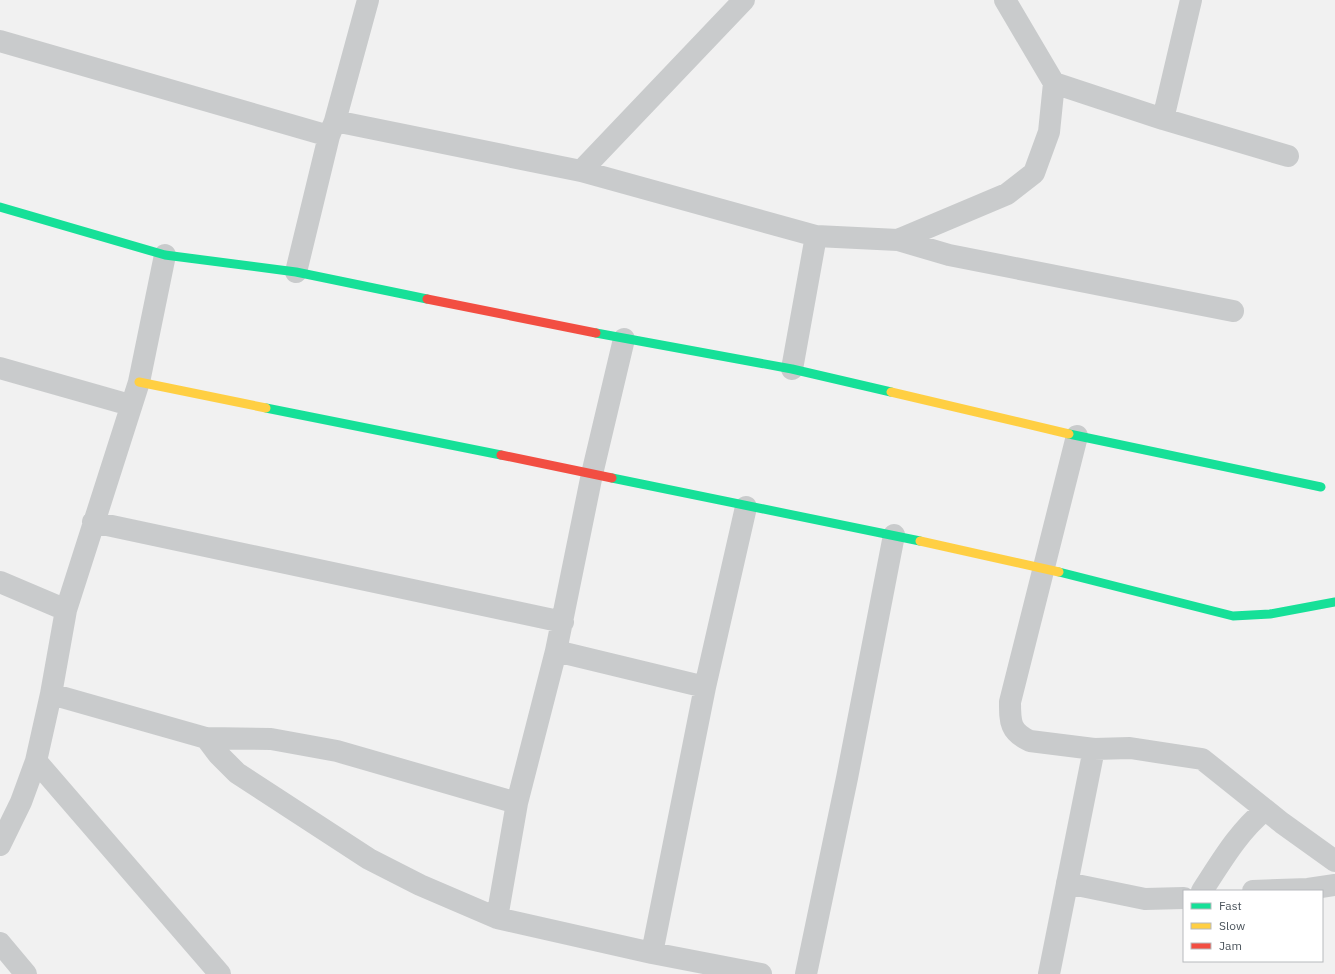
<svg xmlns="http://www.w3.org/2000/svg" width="1335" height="974" font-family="'IBM Plex Sans',sans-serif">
<rect width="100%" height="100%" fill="#f1f1f1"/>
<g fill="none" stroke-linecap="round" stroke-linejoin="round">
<path stroke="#c9cbcc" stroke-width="22" d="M0 41 329 136
M1054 83 1163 119 1288 156
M1163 119 1191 0
M335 121 581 171 816 236 898 240 949 255 1233 311
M581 171 744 0
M898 240 1007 194 1034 173 1049 132 1054 83 1005 0
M296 272 329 136 335 121 368 0
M0 368 130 405
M792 369 816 236
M1077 436 1010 702C1010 722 1010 732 1030 741L1094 749 1130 748 1202 759 1282 823 1335 861
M93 522 563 622
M0 582 66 610
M556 651 705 687
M51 694 206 738 271 739 337 751 517 803
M206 738 218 754 237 773 369 859 420 885 497 918 652 953 761 974
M36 761 220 974
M0 845 21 802 36 761 51 694 66 610 139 382 165 255
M1067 883 1145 899 1184 898
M1202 891C1221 862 1238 832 1265 810
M1253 891 1308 889 1335 885
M497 918 517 803 556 651 592 474 624 339
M0 943 26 974
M652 953 705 687 746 507
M806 974 847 778 894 535
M1049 974 1094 749"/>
<path stroke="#16e098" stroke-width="9" d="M0 207 165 255 296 272 427 299
M596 333 792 369 891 392
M266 408 501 455
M1069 434 1321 487
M612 478 920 541
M1059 572 1233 616 1270 614 1335 602"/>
<path stroke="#ffcf43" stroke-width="9" d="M139 382 266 408
M891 392 1069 434
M920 541 1059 572"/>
<path stroke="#f24e42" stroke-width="9" d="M427 299 596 333
M501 455 612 478"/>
</g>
<rect x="1183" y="890" width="140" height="72" fill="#ffffff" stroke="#b7babd"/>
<rect x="1191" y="903" width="20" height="6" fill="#16e098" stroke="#b7babd"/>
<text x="1219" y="910" font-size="12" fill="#4a535b">Fast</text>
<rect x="1191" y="923" width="20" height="6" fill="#ffcf43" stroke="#b7babd"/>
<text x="1219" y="930" font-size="12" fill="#4a535b">Slow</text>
<rect x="1191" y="943" width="20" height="6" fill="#f24e42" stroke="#b7babd"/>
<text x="1219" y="950" font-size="12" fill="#4a535b">Jam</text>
</svg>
